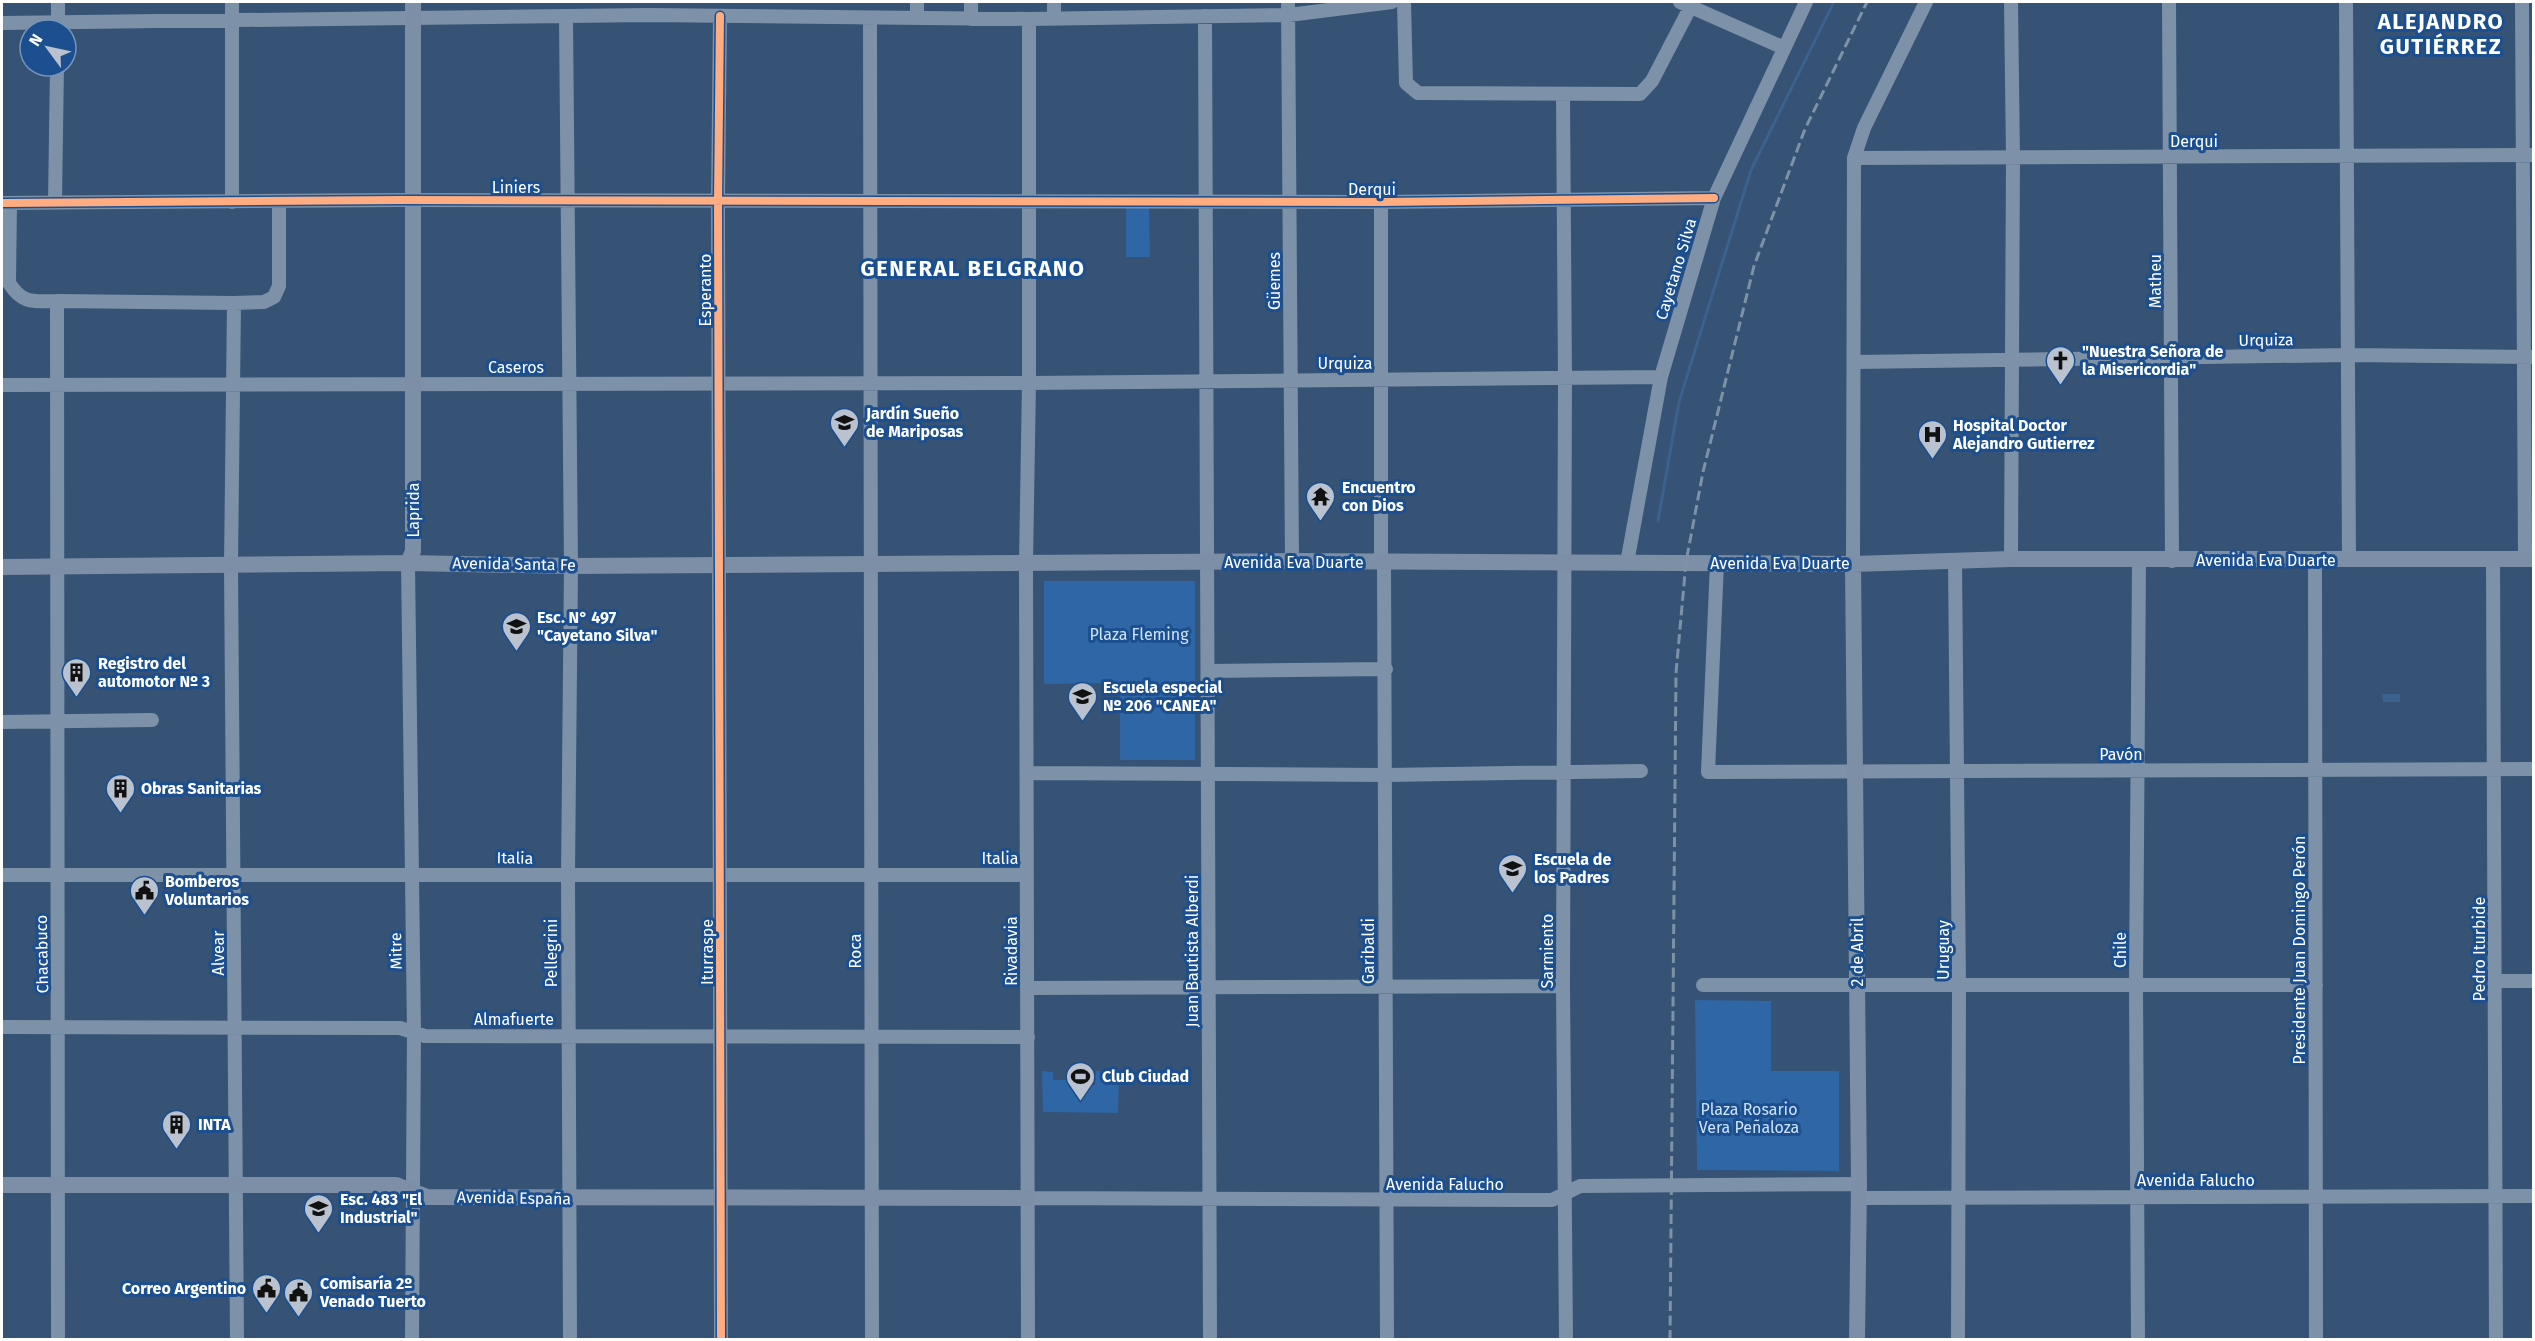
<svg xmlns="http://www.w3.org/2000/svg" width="2535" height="1341" font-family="'Fira Sans',sans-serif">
<rect width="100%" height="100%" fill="#365274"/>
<path fill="#2f66a5" d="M1126 207H1149L1150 257H1126Z
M1044 581H1195V760H1120V683L1044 684Z
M1695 1000 1771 1001V1071H1839V1171L1697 1170Z
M1042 1071 1053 1072V1080H1071V1085H1095L1096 1071H1119L1118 1113 1043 1112Z"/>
<path fill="#3b618d" d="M2382 694H2400V702H2383Z"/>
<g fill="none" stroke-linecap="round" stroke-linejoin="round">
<path stroke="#3b618d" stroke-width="3" d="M1658 521 1679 402 1751 170 1834 2"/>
<path stroke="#7d92a8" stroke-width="14" d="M971 2V19
M1054 2V18
M1288 2 1292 561
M1404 2 1406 83 1418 93 1640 94 1652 81 1693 2
M1680 2 1782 47
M2169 2 2172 561
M2346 2 2349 560
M2522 2 2525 559
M720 16 718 200 721 1340
M1205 16 1210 1340
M566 17 571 566 568 875 570 1340
M870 18 872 1340
M917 18V2
M2 23 648 15 1029 19 1289 15 1392 2
M58 30V2
M1563 95 1565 379 1563 986 1566 1340
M1854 158 2534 155
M55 202 57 66
M232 202V2
M2 203 402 200 1381 202 1714 198
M10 203 9 283C23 305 34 301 57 301L58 1340
M57 301 234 303
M1855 362 2348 355 2534 357
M2 385 1029 383 1661 377
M2011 559 2013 158 2011 2
M2493 559 2496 1340
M2315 560 2316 1340
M1955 561 1959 987 1958 1340
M408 563 414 1032 412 1340
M1381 563V202
M1384 563 1387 1340
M1627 563 1661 377 1714 198 1806 2
M1717 563 1708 772 2534 769
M1853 564 1854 158 1864 128 1926 2
M1208 671 1386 669
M2 722 152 720
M1027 773 1386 775 1641 771
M2 875H1027
M2496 981H2534
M1703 985H2316
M1028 988 1563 986
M2 1027 400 1028 425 1036 1028 1037
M1028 1198 1552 1200 1580 1186 1859 1184
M1859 1198 2534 1196
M237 1340 231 566 234 303 264 302 274 297 279 286V202
M1028 1340 1026 563 1029 383V19
M2138 1340 2136 985 2139 560"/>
<path stroke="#7d8ea7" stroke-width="16" d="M408 563 413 551V2
M1853 564 1859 1184 1857 1340
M2 567 408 563 571 566 1292 561 1853 564 2011 559H2534
M2 1185H396L427 1197 1028 1198"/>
<path stroke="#7e92a7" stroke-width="3" stroke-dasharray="10 4.5" stroke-linecap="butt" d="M1670 1340 1676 673 1686 562 1703 472 1754 266 1805 129 1867 2"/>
<defs>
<path id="cycleway" d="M720 16 718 200 721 1340
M2 203 402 200 1381 202 1714 198"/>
</defs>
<use href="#cycleway" stroke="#1b4f8f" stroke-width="11"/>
<use href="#cycleway" stroke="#ffac80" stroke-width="8"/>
</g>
<defs>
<symbol id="church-pin" viewBox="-11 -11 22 30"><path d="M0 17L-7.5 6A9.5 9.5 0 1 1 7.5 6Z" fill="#b9c2ce" stroke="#1b4f8f"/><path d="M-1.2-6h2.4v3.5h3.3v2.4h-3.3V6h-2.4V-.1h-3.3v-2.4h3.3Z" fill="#111"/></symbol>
<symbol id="school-pin" viewBox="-11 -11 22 30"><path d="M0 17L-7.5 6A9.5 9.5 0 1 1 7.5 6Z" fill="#b9c2ce" stroke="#1b4f8f"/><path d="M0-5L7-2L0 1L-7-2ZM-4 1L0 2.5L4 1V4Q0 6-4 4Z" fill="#111"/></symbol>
<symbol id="hospital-pin" viewBox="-11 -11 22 30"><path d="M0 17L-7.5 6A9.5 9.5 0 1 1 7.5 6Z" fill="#b9c2ce" stroke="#1b4f8f"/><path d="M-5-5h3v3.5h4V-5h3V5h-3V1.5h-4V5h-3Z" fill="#111"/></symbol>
<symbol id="temple-pin" viewBox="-11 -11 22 30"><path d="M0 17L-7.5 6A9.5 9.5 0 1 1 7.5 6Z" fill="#b9c2ce" stroke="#1b4f8f"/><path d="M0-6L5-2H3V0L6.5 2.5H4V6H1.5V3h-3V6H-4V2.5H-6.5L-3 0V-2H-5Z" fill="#111"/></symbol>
<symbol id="building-pin" viewBox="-11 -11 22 30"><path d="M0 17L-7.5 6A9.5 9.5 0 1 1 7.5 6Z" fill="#b9c2ce" stroke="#1b4f8f"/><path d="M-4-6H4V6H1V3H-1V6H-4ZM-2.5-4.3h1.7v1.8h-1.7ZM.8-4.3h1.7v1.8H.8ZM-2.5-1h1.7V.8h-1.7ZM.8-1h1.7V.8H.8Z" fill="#111"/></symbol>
<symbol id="civic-pin" viewBox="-11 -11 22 30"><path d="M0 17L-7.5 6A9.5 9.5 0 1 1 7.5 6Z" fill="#b9c2ce" stroke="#1b4f8f"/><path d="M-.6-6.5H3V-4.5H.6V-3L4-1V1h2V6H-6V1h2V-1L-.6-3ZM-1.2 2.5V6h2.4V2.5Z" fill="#111"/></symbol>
<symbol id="stadium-pin" viewBox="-11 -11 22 30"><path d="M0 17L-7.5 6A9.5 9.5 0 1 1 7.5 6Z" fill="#b9c2ce" stroke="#1b4f8f"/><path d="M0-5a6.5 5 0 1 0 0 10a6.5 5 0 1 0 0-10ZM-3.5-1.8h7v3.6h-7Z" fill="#111"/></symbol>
</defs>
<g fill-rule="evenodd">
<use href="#church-pin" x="2044" y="344" width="33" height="45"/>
<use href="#school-pin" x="828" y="406" width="33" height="45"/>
<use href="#hospital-pin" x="1916" y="418" width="33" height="45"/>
<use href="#temple-pin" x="1304" y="480" width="33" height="45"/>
<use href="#school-pin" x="500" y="610" width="33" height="45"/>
<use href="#building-pin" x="60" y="656" width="33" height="45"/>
<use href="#school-pin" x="1066" y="680" width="33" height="45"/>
<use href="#building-pin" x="104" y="772" width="33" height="45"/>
<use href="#school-pin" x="1496" y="852" width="33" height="45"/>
<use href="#civic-pin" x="128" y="874" width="33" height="45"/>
<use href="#stadium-pin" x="1064" y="1060" width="33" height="45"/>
<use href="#building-pin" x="160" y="1108" width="33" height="45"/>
<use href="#school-pin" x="302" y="1192" width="33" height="45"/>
<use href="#civic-pin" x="250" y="1272" width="33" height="45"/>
<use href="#civic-pin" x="282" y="1276" width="33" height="45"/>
</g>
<g text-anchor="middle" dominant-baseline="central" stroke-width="6" stroke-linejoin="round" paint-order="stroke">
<g font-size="16" fill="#fff" stroke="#1b4f8f">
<text x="2194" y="141">Derqui</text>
<text x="516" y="187">Liniers</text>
<text x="1372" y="189">Derqui</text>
<text transform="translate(1676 269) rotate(-73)">Cayetano Silva</text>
<text transform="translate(1274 281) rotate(-90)">Güemes</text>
<text transform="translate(2155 281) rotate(-90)">Matheu</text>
<text transform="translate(705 290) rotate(-90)">Esperanto</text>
<text transform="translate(2266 340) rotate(-1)">Urquiza</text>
<text x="1345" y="363">Urquiza</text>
<text x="516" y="367">Caseros</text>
<text transform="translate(413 510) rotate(-90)">Laprida</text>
<text x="2266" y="560">Avenida Eva Duarte</text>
<text x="1294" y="562">Avenida Eva Duarte</text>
<text x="1780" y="563">Avenida Eva Duarte</text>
<text transform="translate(514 564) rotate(1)">Avenida Santa Fe</text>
<text x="2121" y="754">Pavón</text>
<text transform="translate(515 858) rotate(1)">Italia</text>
<text x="1000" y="858">Italia</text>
<text transform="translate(2479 949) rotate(-90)">Pedro Iturbide</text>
<text transform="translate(1943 950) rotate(-90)">Uruguay</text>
<text transform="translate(2120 950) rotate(-90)">Chile</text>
<text transform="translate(2299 950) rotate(-90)">Presidente Juan Domingo Perón</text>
<text transform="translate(396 951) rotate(-91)">Mitre</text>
<text transform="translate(855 951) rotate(-90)">Roca</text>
<text transform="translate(1011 951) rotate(-90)">Rivadavia</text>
<text transform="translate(1192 951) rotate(-90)">Juan Bautista Alberdi</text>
<text transform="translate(1368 951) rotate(-90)">Garibaldi</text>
<text transform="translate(1547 951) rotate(-90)">Sarmiento</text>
<text transform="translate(707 952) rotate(-90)">Iturraspe</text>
<text transform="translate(1857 952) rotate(-90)">2 de Abril</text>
<text transform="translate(218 953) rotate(-90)">Alvear</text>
<text transform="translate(551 953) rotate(-90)">Pellegrini</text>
<text transform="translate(42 954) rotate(-91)">Chacabuco</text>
<text x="514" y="1019">Almafuerte</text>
<text x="2196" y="1180">Avenida Falucho</text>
<text x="1445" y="1184">Avenida Falucho</text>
<text transform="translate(514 1198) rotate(1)">Avenida España</text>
</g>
<g font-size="16" font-weight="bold" fill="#fff" stroke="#1b4f8f" text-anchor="start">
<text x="2082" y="351">"Nuestra Señora de<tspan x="2082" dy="18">la Misericordia"</tspan></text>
<text x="866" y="413">Jardín Sueño<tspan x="866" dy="18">de Mariposas</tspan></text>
<text x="1953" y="425">Hospital Doctor<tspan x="1953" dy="18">Alejandro Gutierrez</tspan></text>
<text x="1342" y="487">Encuentro<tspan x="1342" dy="18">con Dios</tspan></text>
<text x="537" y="617">Esc. N° 497<tspan x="537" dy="18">"Cayetano Silva"</tspan></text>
<text x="98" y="663">Registro del<tspan x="98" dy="18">automotor Nº 3</tspan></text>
<text x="1103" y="687">Escuela especial<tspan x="1103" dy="18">Nº 206 "CANEA"</tspan></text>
<text x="141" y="788">Obras Sanitarias</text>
<text x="1534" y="859">Escuela de<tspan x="1534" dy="18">los Padres</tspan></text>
<text x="165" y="881">Bomberos<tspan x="165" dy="18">Voluntarios</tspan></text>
<text x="1102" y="1076">Club Ciudad</text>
<text x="198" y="1124">INTA</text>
<text x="340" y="1199">Esc. 483 "El<tspan x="340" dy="18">Industrial"</tspan></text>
<text x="320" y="1283">Comisaría 2º<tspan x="320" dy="18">Venado Tuerto</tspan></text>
<text x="246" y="1288" text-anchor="end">Correo Argentino</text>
</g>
<g font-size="16" fill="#cfe3fa" stroke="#1b4f8f">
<text x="1139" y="634">Plaza Fleming</text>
<text x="1749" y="1109">Plaza Rosario<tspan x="1749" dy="18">Vera Peñaloza</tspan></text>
</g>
<g font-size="22" font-weight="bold" letter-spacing="1.5" fill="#fff" stroke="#1b4f8f">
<text x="2441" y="21">ALEJANDRO<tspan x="2441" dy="25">GUTIÉRREZ</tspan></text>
<text x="973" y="268">GENERAL BELGRANO</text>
</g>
</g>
<rect width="2535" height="1341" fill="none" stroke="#ffffff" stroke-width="6"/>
<g transform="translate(48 48) rotate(303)"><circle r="28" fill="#1b4f8f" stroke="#7695bc" stroke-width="1.5"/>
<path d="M0-4.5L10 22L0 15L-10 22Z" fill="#b9c2ce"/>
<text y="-9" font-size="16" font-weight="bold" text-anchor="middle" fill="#ffffff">N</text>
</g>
</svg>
